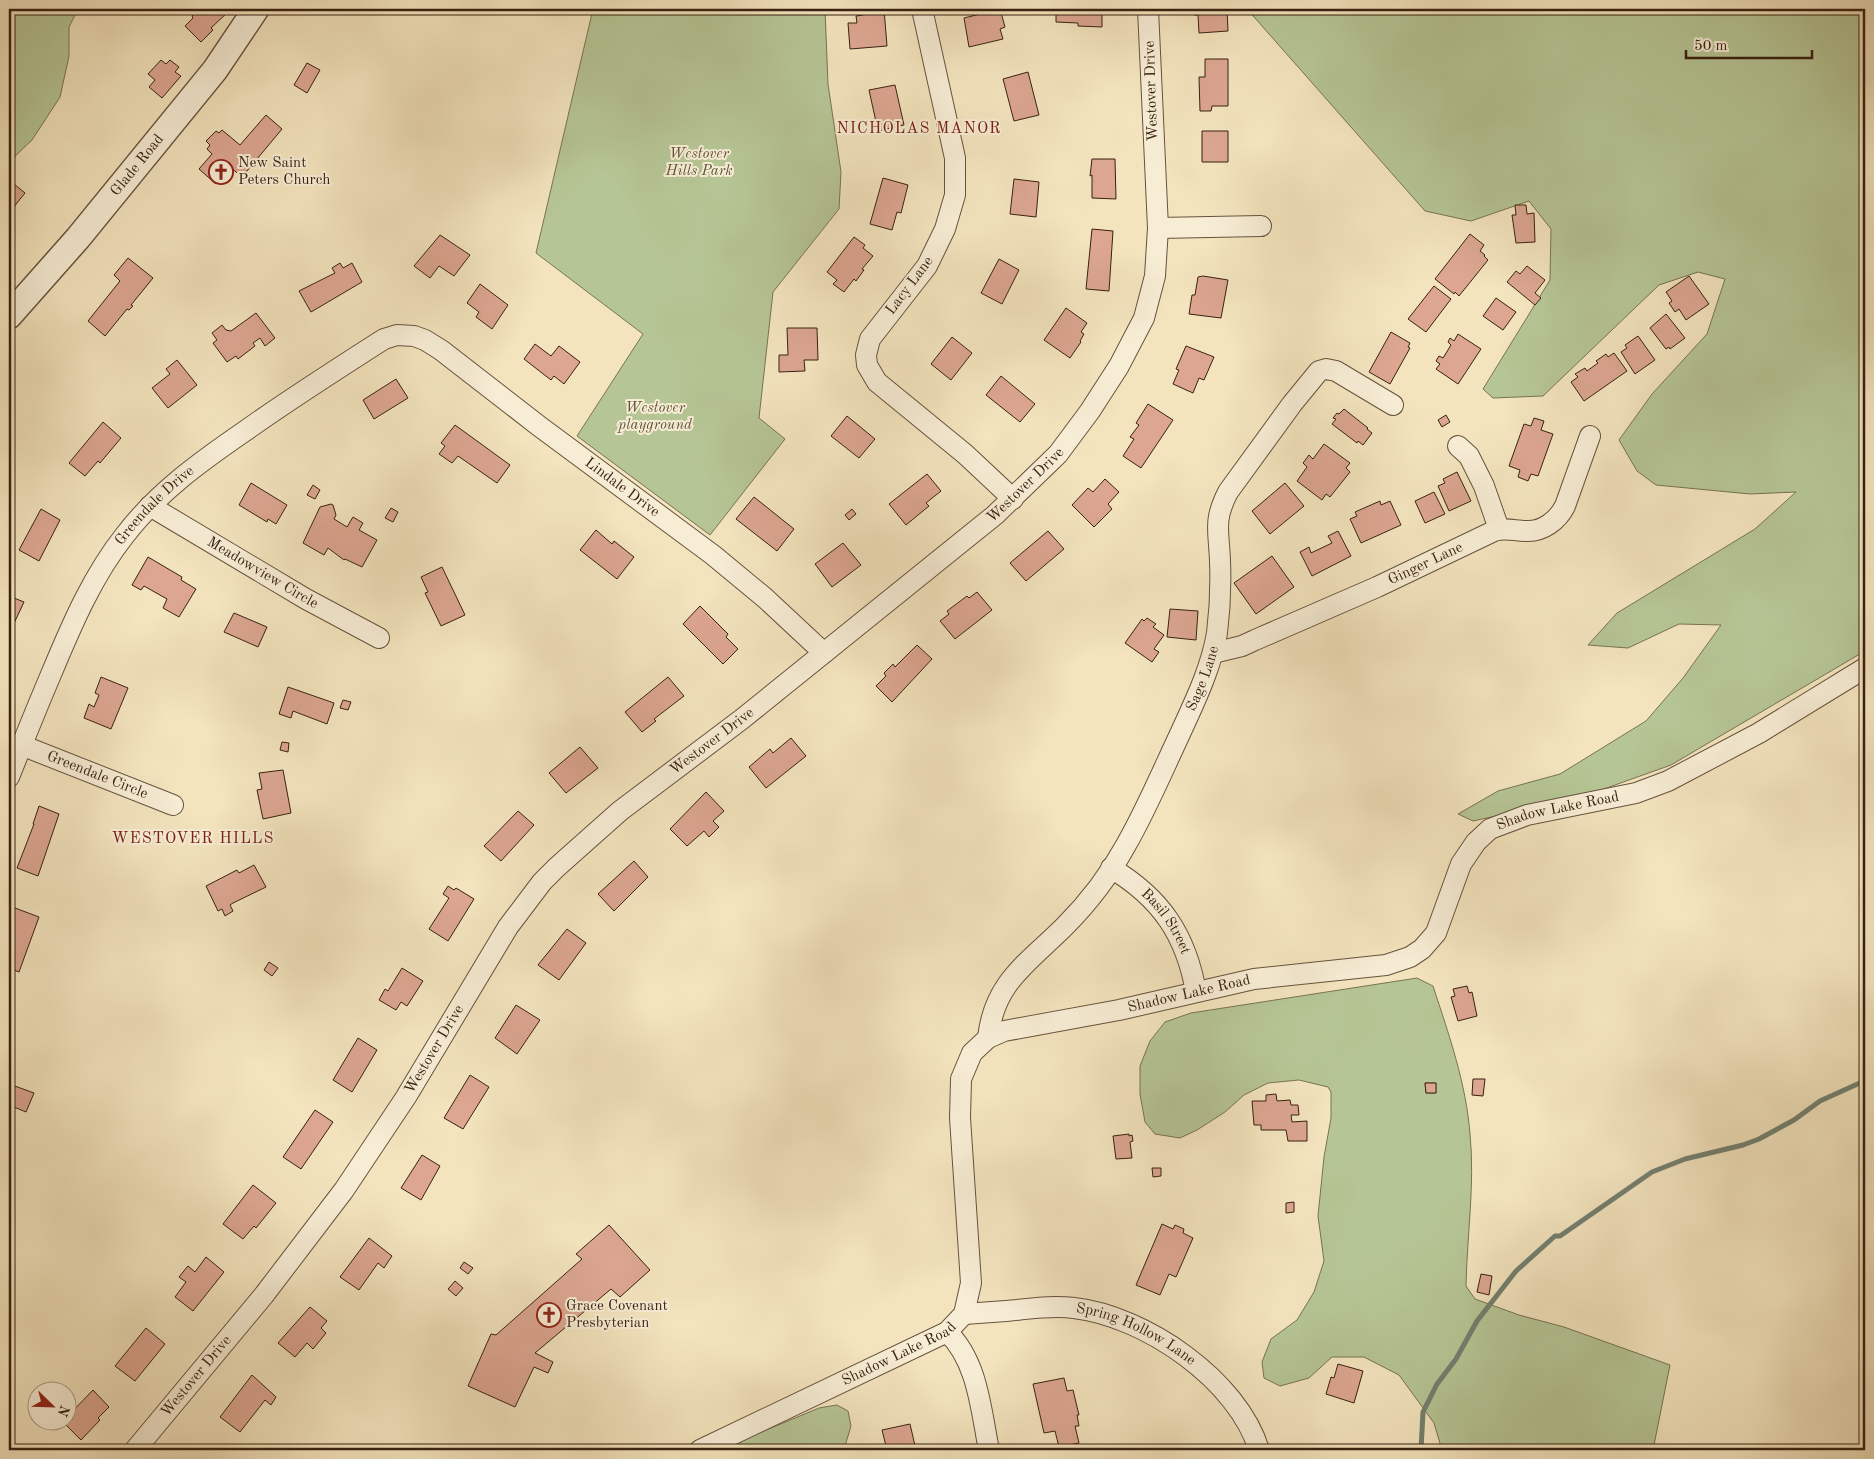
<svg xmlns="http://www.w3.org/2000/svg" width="1874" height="1459" font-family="'Old Standard TT',serif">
<rect width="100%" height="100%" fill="#f3e4be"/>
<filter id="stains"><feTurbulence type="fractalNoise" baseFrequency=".004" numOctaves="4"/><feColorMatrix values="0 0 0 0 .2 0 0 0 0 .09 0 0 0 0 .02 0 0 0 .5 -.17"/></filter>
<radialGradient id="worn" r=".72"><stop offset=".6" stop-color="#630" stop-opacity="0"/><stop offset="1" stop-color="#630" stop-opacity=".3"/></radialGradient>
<path fill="#b6c595" stroke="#777353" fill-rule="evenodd" d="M9 9H78L69 27V56L60 97 32 140 9 162Z
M593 9H825L828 84 841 172 839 209 773 292 759 418 785 439 710 535 577 436 643 334 536 253Z
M1247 9H1865V651L1671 765 1601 790 1519 811 1473 821 1458 814 1498 791 1560 774 1646 721 1683 678 1721 625 1679 624 1628 648 1588 645 1617 613 1755 529 1796 492 1750 494 1656 485 1637 471 1619 440 1652 394 1707 334 1725 279 1698 272 1659 285 1543 396 1493 398 1483 389 1550 280 1551 229 1529 201 1471 221 1425 211Z
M1417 978 1433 986C1449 1035 1466 1083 1470 1134 1475 1184 1467 1235 1466 1286L1475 1299 1519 1315 1564 1327 1670 1365 1653 1450H1442L1434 1423 1399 1375 1364 1357H1332L1309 1378 1280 1386 1264 1378 1262 1362 1271 1339 1297 1320 1314 1292 1324 1261 1318 1216 1324 1157 1331 1118V1092L1328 1087 1299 1080 1268 1083 1244 1095 1225 1112 1197 1130 1180 1138 1155 1134 1145 1122 1140 1094V1066L1150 1041 1165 1022 1191 1013ZM1425 1083H1436V1093H1426Z
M837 1405 848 1411 851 1426 845 1446 839 1450H725L728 1446 819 1408Z"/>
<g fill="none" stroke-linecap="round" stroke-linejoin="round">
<path stroke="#738070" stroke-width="5" d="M1421 1450 1423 1412 1437 1384 1456 1359 1477 1321 1516 1271 1555 1236H1560L1652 1172 1685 1159 1743 1145 1759 1139 1794 1120 1820 1101 1862 1082 1865 1077"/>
</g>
<path fill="#dca691" stroke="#382111" d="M197 9H227L229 11 211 28 213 30 201 42 185 26 193 18 192 16 198 10Z
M862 9H884L887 46 850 49 848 23H857L856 16 863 15Z
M1000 9 1005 27 1000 29 1003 39 969 47 964 18Z
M1056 9H1102V27L1078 26V23L1056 22Z
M1194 9H1227L1228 31 1199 33 1198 15H1194Z
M1205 59H1228V106H1212L1211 111H1200L1199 77H1205Z
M161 60 166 64 170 60 179 67 175 72 181 76 162 98 149 87 155 80 148 74Z
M307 63 320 70 307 93 294 85Z
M1028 72 1039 115 1014 121 1003 79Z
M895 85 904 125 878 131 869 90Z
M266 115 282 129 242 177 230 167 216 184 199 169 212 154 207 149 210 145 206 141 216 131 219 133 222 130 240 145Z
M1202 131H1228V162H1202Z
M1092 159H1115L1116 199 1092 198V175L1090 176Z
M883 178 908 185 901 213 897 212 892 230 870 224Z
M1014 179 1039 182 1036 217 1010 214Z
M9 180 25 193 9 213Z
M1515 205H1526L1527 214 1534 213 1535 242 1516 243 1512 215H1516Z
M1092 229 1113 231 1109 291 1086 289Z
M1470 234 1484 245 1480 251 1485 255 1484 256 1488 260 1459 296 1455 292 1454 294 1435 279Z
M440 235 470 255 454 276 439 266 430 278 414 266Z
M854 237 865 245 863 248 873 256 862 269 864 270 856 281 854 279 844 292 833 284 837 280 827 272Z
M128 258 153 278 131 305 133 306 129 310 127 309 105 336 88 321 120 281 114 275Z
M999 259 1019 270 1002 304 981 293Z
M340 263 343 268 352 263 362 282 311 312 299 291 335 273 332 268Z
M1527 266 1545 280 1535 293 1541 298 1535 305 1507 282 1516 271 1520 274Z
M1203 276 1228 280 1221 318 1189 314 1192 295H1195L1198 277Z
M1689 276 1709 304 1686 320 1679 309 1675 312 1669 303 1672 301 1666 292Z
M480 284 508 305 492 329 476 317 479 312 467 303Z
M1434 286 1451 299 1426 332 1408 319Z
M1496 298 1516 312 1503 330 1483 316Z
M1066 308 1087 323 1081 332 1084 334 1080 341 1081 342 1070 358 1044 340Z
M256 313 275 338 265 346 260 338 253 343 255 346 238 359 236 356 227 362 213 343 217 340 212 333 222 325 226 330 231 331Z
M1666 314 1685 338 1670 349 1669 347 1666 349 1650 328Z
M787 328H817L818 360H804L805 371 779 372V355H788Z
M1391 332 1410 343 1408 347 1410 348 1390 384 1369 372Z
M1458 334 1481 349 1458 384 1436 369 1440 364 1436 361 1439 356 1443 358 1451 345 1448 342 1450 338 1454 341Z
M1638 336 1655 360 1635 374 1621 352 1627 348 1625 345Z
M952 337 972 353 951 380 931 364Z
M535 344 551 356 559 346 580 362 564 384 554 376 551 380 524 359Z
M1186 346 1214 357 1204 380 1199 378 1193 393 1173 384 1179 370 1176 369Z
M1614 353 1627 371 1584 401 1571 382 1578 377 1575 374 1585 368 1587 371 1598 363 1596 361 1606 354 1608 357Z
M177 360 197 385 168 408 152 388 170 374 166 369Z
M1001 376 1035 404 1020 422 986 395Z
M396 379 408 398 374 419 363 400Z
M1148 404 1173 420 1141 468 1123 456 1134 439 1130 437 1139 425 1136 423Z
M1344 409 1368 428 1367 429 1372 433 1363 445 1358 441 1357 443 1332 424 1336 419 1333 418 1337 413 1339 414Z
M1446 415 1450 422 1442 427 1438 420Z
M847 416 875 439 859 458 831 436Z
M1534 418 1544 421 1541 430 1553 434 1538 476 1531 474 1528 481 1518 477 1520 470 1509 466 1524 424 1531 426Z
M103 422 121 438 100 463 98 461 85 476 69 463Z
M455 425 510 465 497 483 458 456 452 463 439 454 445 446 441 443Z
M1324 444 1350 463 1346 468 1350 472 1330 497 1326 494 1322 500 1297 481 1307 467 1303 463 1309 455 1313 459Z
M1457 472 1471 501 1449 511 1438 486 1445 483 1443 479Z
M927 474 941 491 926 503 929 506 906 525 889 504Z
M1105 479 1119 492 1108 504 1112 509 1094 527 1072 505 1088 488 1093 492Z
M251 483 287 505 276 524 268 519 267 522 239 505Z
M1285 483 1304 506 1270 534 1252 511Z
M313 485 320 490 315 499 307 495Z
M1434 492 1445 514 1425 523 1415 501Z
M754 497 794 529 777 551 736 519Z
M1380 501 1381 505 1390 501 1401 525 1361 543 1350 519 1357 516 1355 512Z
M331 504 333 505 336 515 334 519 347 527 353 517 363 523 359 530 377 540 362 567 345 559 344 560 328 548 324 555 303 543 320 507Z
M391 508 398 512 393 522 385 518Z
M41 509 60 520 39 561 19 550Z
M852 509 856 514 849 520 845 515Z
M596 530 612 544 614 541 634 557 617 579 580 550Z
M1048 531 1064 549 1026 581 1010 563Z
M1338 531 1351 556 1312 576 1300 552 1309 547 1311 553 1332 543 1328 536Z
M843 543 861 565 832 587 815 564Z
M1272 556 1294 587 1256 614 1234 583Z
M148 557 182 577 181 580 196 589 179 617 163 608 167 599 144 586 141 590 132 585Z
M442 567 465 615 441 626 425 593 428 592 421 577Z
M977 592 992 610 955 639 940 621 949 614 947 611 967 596 969 598Z
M9 596 24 602 9 634Z
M700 606 728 634 726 637 738 649 723 664 683 624Z
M1170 609 1198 611 1196 640 1167 637Z
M234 613 267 627 258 647 224 632Z
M1147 618 1156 624 1153 627 1164 635 1154 649 1159 652 1152 662 1125 643 1142 619 1144 621Z
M917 645 932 659 892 702 876 686 886 676 884 673 893 664 895 667Z
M101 677 128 688 111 729 84 718 89 704 94 707 99 695 95 693Z
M668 677 684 696 654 719 656 721 642 732 625 712Z
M288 687 334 703 327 724 293 711 291 718 279 714Z
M343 700 351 702 348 710 340 708Z
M791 738 806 756 766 788 749 767 770 749 773 753Z
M282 742 289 743 288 752 280 750Z
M580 747 598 768 566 793 549 773Z
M283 770 291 813 263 819 257 790 262 789 259 773Z
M706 792 724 811 713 821 719 827 709 837 704 831 687 846 670 829Z
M39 806 59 814 38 876 17 868 34 824H33Z
M518 811 534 825 501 861 484 846Z
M634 861 648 877 614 911 598 894Z
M254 865 266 887 233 903 230 905 233 911 225 916 222 909 218 911 206 886 237 870 239 873Z
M448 886 454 890 456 888 474 899 448 941 429 929 449 898 443 894Z
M15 908 39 917 19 972 9 968V918H11Z
M567 929 586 943 559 980 538 965Z
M269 962 278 968 272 976 264 970Z
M402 968 423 981 407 1006 401 1002 396 1010 379 1000 385 989 388 991Z
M1467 986 1469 993 1472 992 1477 1016 1458 1021 1451 997 1455 996 1453 989Z
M516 1005 540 1020 517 1054 495 1038Z
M358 1038 377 1050 352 1092 333 1080Z
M470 1075 489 1087 463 1129 444 1118Z
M1473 1079H1485L1483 1096 1472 1095Z
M1425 1083H1436V1093H1426Z
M12 1085 34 1093 26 1112 9 1105V1093Z
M1276 1094 1277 1101 1290 1100 1291 1105H1298L1299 1115H1291L1292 1122 1307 1121V1141H1288L1286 1130H1261V1125H1254L1252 1101H1266V1095Z
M315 1110 333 1122 301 1169 283 1157Z
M1129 1134V1136L1132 1135 1133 1141 1130 1142 1132 1158 1116 1159 1113 1136Z
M422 1155 440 1166 421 1200 401 1188Z
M1152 1168H1161V1176L1153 1177Z
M253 1185 276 1203 256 1228 254 1226 243 1239 223 1224Z
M1294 1202V1212L1286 1213V1203Z
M1162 1224 1173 1229 1175 1225 1184 1229 1183 1233 1193 1238 1176 1277 1169 1274 1160 1295 1136 1285Z
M609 1225 650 1270 620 1297 611 1289 535 1353 553 1362 548 1373 534 1367 515 1407 468 1386 491 1334 496 1335 582 1259 576 1254Z
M369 1238 392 1256 384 1268 378 1263 359 1290 340 1277Z
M206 1257 224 1272 193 1311 175 1297 186 1282 179 1277 188 1266 195 1272Z
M464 1262 473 1268 468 1274 460 1268Z
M1481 1274 1492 1276 1489 1295 1477 1292Z
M455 1281 463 1288 456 1296 448 1289Z
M310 1307 327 1321 321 1328 326 1333 313 1349 307 1343 295 1357 278 1343Z
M146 1328 165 1344 135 1381 115 1366Z
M1338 1364 1363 1371 1354 1403 1326 1394 1331 1377 1334 1378Z
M252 1375 276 1397 271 1405 265 1400 240 1432 220 1417Z
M1064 1378 1067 1391 1073 1390 1079 1415H1077L1079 1426H1075L1079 1443 1059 1447 1055 1431 1044 1433 1033 1384Z
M93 1390 109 1407 98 1418 100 1420 81 1440 63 1422H68V1416Z
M910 1424 916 1450H887L882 1430Z"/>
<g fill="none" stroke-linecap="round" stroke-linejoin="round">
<defs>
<g id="minor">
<path d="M922 9 955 158V195L945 229 927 266 870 339 866 355 867 365 877 382 965 454 1013 499"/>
<path d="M1158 228 1261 226"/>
<path d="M1458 446 1469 456 1484 486 1499 529"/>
<path id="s1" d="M150 506 306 599 379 638"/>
<path id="s2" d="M1213 653 1242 646 1255 640 1377 587 1494 531C1505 527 1515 531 1526 531 1543 532 1558 520 1565 506L1590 436"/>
<path id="s3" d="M21 745 173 805"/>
<path id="s4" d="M9 777C23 742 37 707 52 672 72 624 93 575 125 535 158 492 200 462 245 431 290 399 337 369 384 339L397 335 414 336 425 340 441 350 539 426 713 555 765 598 824 653"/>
<path id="s5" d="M1111 868C1161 898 1186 935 1196 992"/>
<path id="s6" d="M988 1038C994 982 1028 963 1065 926 1088 903 1110 874 1126 845 1146 810 1162 772 1179 736 1194 703 1211 669 1217 633 1220 609 1221 585 1220 561 1219 531 1213 521 1228 492L1292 404 1319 371 1326 369 1336 371 1393 405"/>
<path id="s7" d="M964 1314C978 1313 992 1312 1006 1311 1029 1309 1051 1305 1074 1308 1145 1316 1238 1380 1259 1450"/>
<path d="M947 1332C978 1361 981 1411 989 1450"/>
<path id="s8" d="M135 1450 264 1295 344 1190 406 1097 508 927 542 882 557 867 620 811 742 719 995 515 1058 454 1090 411 1119 366 1144 318 1155 276 1158 228 1148 9"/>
<path id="s9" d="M700 1450 947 1332 964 1314 971 1283 960 1118 961 1079 972 1053 988 1038 1004 1031 1119 1010 1254 979 1386 965 1410 957 1422 949 1436 933 1461 864 1476 842 1490 829 1527 815 1636 793 1668 781 1759 733 1865 668"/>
</g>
<g id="tertiary">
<path id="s10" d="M9 316 78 238 215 70 256 9"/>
</g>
</defs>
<use href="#minor" stroke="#67523c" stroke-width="22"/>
<use href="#tertiary" stroke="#67523c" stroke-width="28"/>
<use href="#minor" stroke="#f7edd5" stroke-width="20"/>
<use href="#tertiary" stroke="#f7edd5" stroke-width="25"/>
</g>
<defs>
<symbol id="church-ring" viewBox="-11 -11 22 22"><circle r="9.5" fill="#f7edd5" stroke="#8f2418" stroke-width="1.5"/><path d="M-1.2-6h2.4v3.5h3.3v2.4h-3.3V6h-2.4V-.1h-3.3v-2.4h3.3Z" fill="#8f2418"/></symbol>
</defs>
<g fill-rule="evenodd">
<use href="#church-ring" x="207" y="158" width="28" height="28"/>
<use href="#church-ring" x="535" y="1301" width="28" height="28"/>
</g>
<g text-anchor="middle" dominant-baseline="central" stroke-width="4" stroke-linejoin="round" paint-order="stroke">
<g font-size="15" fill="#382111" stroke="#f7edd5">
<text transform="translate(1152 91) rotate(-92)">Westover Drive</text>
<text stroke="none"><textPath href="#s10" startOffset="198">Glade Road</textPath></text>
<text transform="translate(910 286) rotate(-53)">Lacy Lane</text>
<text stroke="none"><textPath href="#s8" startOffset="1326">Westover Drive</textPath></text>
<text stroke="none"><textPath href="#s4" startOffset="884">Lindale Drive</textPath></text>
<text stroke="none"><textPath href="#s4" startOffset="311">Greendale Drive</textPath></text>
<text stroke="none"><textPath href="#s2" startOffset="231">Ginger Lane</textPath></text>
<text stroke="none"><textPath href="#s1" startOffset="131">Meadowview Circle</textPath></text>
<text stroke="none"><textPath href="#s6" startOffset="425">Sage Lane</textPath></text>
<text stroke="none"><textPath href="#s8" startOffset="921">Westover Drive</textPath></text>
<text stroke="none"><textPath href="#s3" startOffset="82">Greendale Circle</textPath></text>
<text stroke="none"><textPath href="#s9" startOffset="1241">Shadow Lake Road</textPath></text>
<text stroke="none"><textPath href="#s5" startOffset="78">Basil Street</textPath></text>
<text stroke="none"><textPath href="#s9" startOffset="791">Shadow Lake Road</textPath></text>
<text stroke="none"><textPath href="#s8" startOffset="501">Westover Drive</textPath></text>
<text stroke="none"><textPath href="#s7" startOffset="178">Spring Hollow Lane</textPath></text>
<text stroke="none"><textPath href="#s9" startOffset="221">Shadow Lake Road</textPath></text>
<text stroke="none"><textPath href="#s8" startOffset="96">Westover Drive</textPath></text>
</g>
<g font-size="15" font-style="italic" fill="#5e5239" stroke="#f7edd5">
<text x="699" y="154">Westover<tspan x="699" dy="17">Hills Park</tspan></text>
<text x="655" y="408">Westover<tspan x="655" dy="17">playground</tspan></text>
</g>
<g font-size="15" fill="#382111" stroke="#f7edd5" text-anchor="start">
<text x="238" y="163">New Saint<tspan x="238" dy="17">Peters Church</tspan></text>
<text x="566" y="1306">Grace Covenant<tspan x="566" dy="17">Presbyterian</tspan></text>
</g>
<g font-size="16" letter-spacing="1" fill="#7a1f14" stroke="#f7edd5">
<text x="919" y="129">NICHOLAS MANOR</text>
<text x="193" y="839">WESTOVER HILLS</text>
</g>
</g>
<rect width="1874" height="1459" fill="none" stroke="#f3e4be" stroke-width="30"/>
<rect x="10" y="10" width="1854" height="1439" fill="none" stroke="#382111" stroke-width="2.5"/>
<rect x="15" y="15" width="1844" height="1429" fill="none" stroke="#382111"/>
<g transform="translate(52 1406) rotate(113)"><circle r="24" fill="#f7edd5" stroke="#ab9b87"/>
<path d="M0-4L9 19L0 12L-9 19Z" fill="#8f2418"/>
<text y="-8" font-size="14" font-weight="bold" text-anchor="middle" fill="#382111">N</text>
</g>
<path d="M1686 50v8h126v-8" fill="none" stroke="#382111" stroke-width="2.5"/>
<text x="1694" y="50" font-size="15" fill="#382111" stroke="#f7edd5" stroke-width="4" paint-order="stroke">50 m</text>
<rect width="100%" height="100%" filter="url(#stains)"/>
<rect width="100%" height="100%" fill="url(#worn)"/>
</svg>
